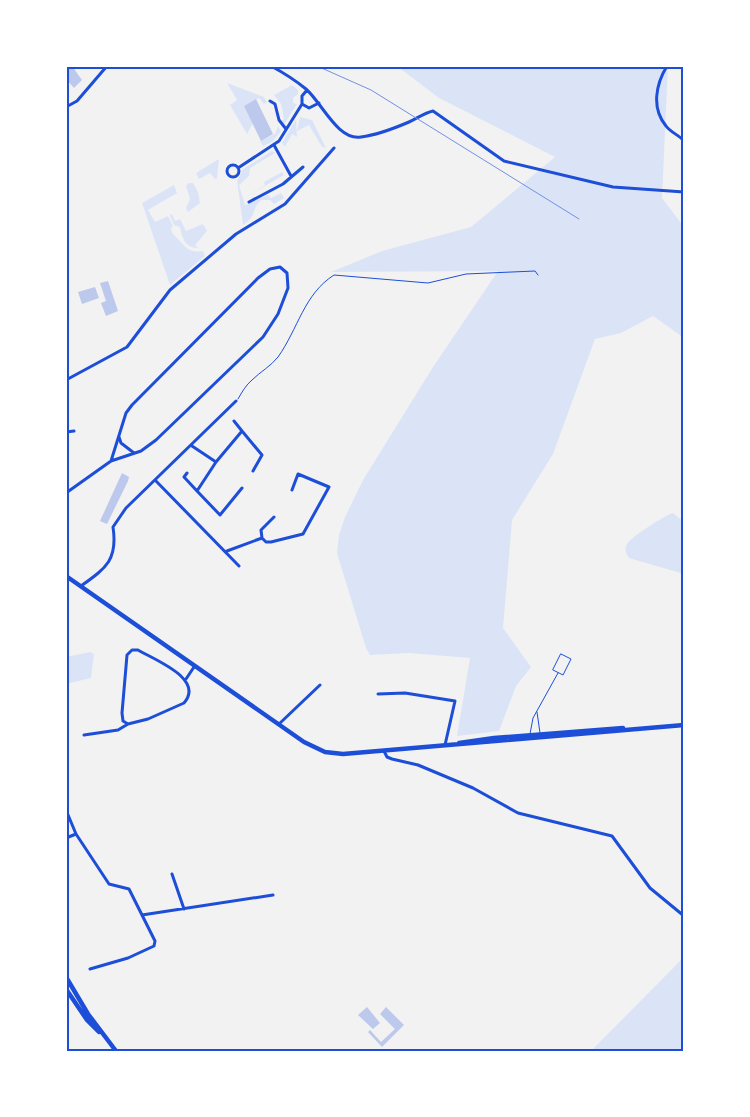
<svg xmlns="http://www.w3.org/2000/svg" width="750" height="1117" font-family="'Varela Round',sans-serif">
<rect width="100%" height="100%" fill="#f2f2f2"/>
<path fill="#dbe4f7" d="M397 66H668L662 198 684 227V338L653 316 621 333 595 339 553 454 512 520 503 628 531 667 516 686 499 731 457 736 470 658 409 653 370 655 366 648 337 553 339 535 345 517 363 480 433 367 498 271 331 272 382 251 471 227 555 157 439 98Z
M227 83 264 97 267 102 264 104 259 98 244 106 253 123 247 134 230 105 237 100Z
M292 85 298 90V94L293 98V103L297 104 285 123H283L281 121 284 119 281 104 274 95Z
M300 117 312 120 326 148 322 147 309 125 297 131Z
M296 119 297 137 292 134 285 147 282 143Z
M278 126 281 131 272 142 263 146 260 141 275 134Z
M272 151 275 153 250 168 249 176 239 185 245 205 268 195 271 198 281 193 284 198 274 204 270 200H261C251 209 258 215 243 225L237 180 243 169Z
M219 159 217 178 215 179 210 173 199 179 196 173Z
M282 172 284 175 246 197 265 185 264 182Z
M189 183H193L198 192 200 203 188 212 186 208 190 199 186 186Z
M174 185 177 193 148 210 155 222 168 216 173 226 171 228C172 235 174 234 178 239 187 248 188 253 203 251L205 256 170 285 142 203Z
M172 214 175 221 180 219 186 231 203 224 207 231 195 245 198 248C185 248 182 238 180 227L174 225 170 215Z
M673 513 684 522V574L629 558C626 554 624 549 627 544 631 537 665 515 673 513Z
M90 652 94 654 91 678 66 684V657Z
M682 959H684V1051H591Z"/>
<path fill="#bdc9ec" d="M66 66H72L82 80 74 88 66 79Z
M256 99 273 134 261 141 244 106Z
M108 281 118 311 106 316 101 303 106 301 100 283Z
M95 287 99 298 82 304 78 292Z
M122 473 129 477 128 481 107 524 100 521Z
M367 1007 380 1023 373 1029 358 1015Z
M386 1007 404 1025 382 1047 368 1032 370 1030 381 1042 395 1029 380 1014Z"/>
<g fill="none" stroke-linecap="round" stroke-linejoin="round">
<path stroke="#1d4ed8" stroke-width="1" d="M238 399C242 392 246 385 252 380 260 372 271 366 278 357 298 329 304 294 334 275L428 283 466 274 535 271 538 275"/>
<path stroke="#1d4ed8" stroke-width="1" d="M561 654 571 659 563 675 553 670Z
M537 712 540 733
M530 734 533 718 558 673"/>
<path stroke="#1d4ed8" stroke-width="3" d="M271 66C284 73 295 80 306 89 322 103 338 141 361 137 377 135 395 128 409 122 418 118 424 113 433 111L504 161 613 187 684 192
M667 66C656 84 651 108 666 126 670 132 679 135 684 141
M270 101 275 104 279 120 286 129
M302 104 309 108 319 103
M66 107 77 101 107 66
M274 145 291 176
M227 171a6 6 0 1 1 12 0a6 6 0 1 1-12 0Z
M238 168 279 141 302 104V96L307 90
M249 202 283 184 303 167
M66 380 127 347 170 290 236 234 285 204 334 148
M234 421 242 431
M66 432 74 431
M119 437 121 443 134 453
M192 446 216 462 242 431 262 455 253 471
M216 462 197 491 220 515 242 488
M187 473 184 477 197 491
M155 480 239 566
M66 493 111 461 141 451 156 440 263 337 278 314 288 288 287 273 280 267 270 269 258 278 132 405 126 413 111 461
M262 538 261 530 274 517
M227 551 262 538 266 542H271L303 534 329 487 298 474 292 490
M81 586C106 568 118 560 113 527L126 508 236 401
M132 650H138C155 660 205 679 184 703L148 719 128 724 123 721 122 713 127 655Z
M186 679 194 667
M378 694 405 693 455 701 445 745
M279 724 320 685
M84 735 118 730 128 724
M384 751 387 757 392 759 418 765 473 788 518 813 612 836 650 888 684 916
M66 810 76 834 66 838
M76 834 109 884 129 889 155 941 154 946 128 958 90 969
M172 874 184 909
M142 915 273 895"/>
<path stroke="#1d4ed8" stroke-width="4.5" d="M66 576 304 742 325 752 343 754 684 725
M459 743 494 738 623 728"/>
<path stroke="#1d4ed8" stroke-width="4.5" d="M66 977 88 1014 116 1051
M66 989 87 1020 99 1032"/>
<path stroke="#7290e2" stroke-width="1" d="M317 66 371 90 579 219"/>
</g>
<rect width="750" height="1117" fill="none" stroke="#ffffff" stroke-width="135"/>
<rect x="68" y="68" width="614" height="982" fill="none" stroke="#1d4ed8" stroke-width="2"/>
</svg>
